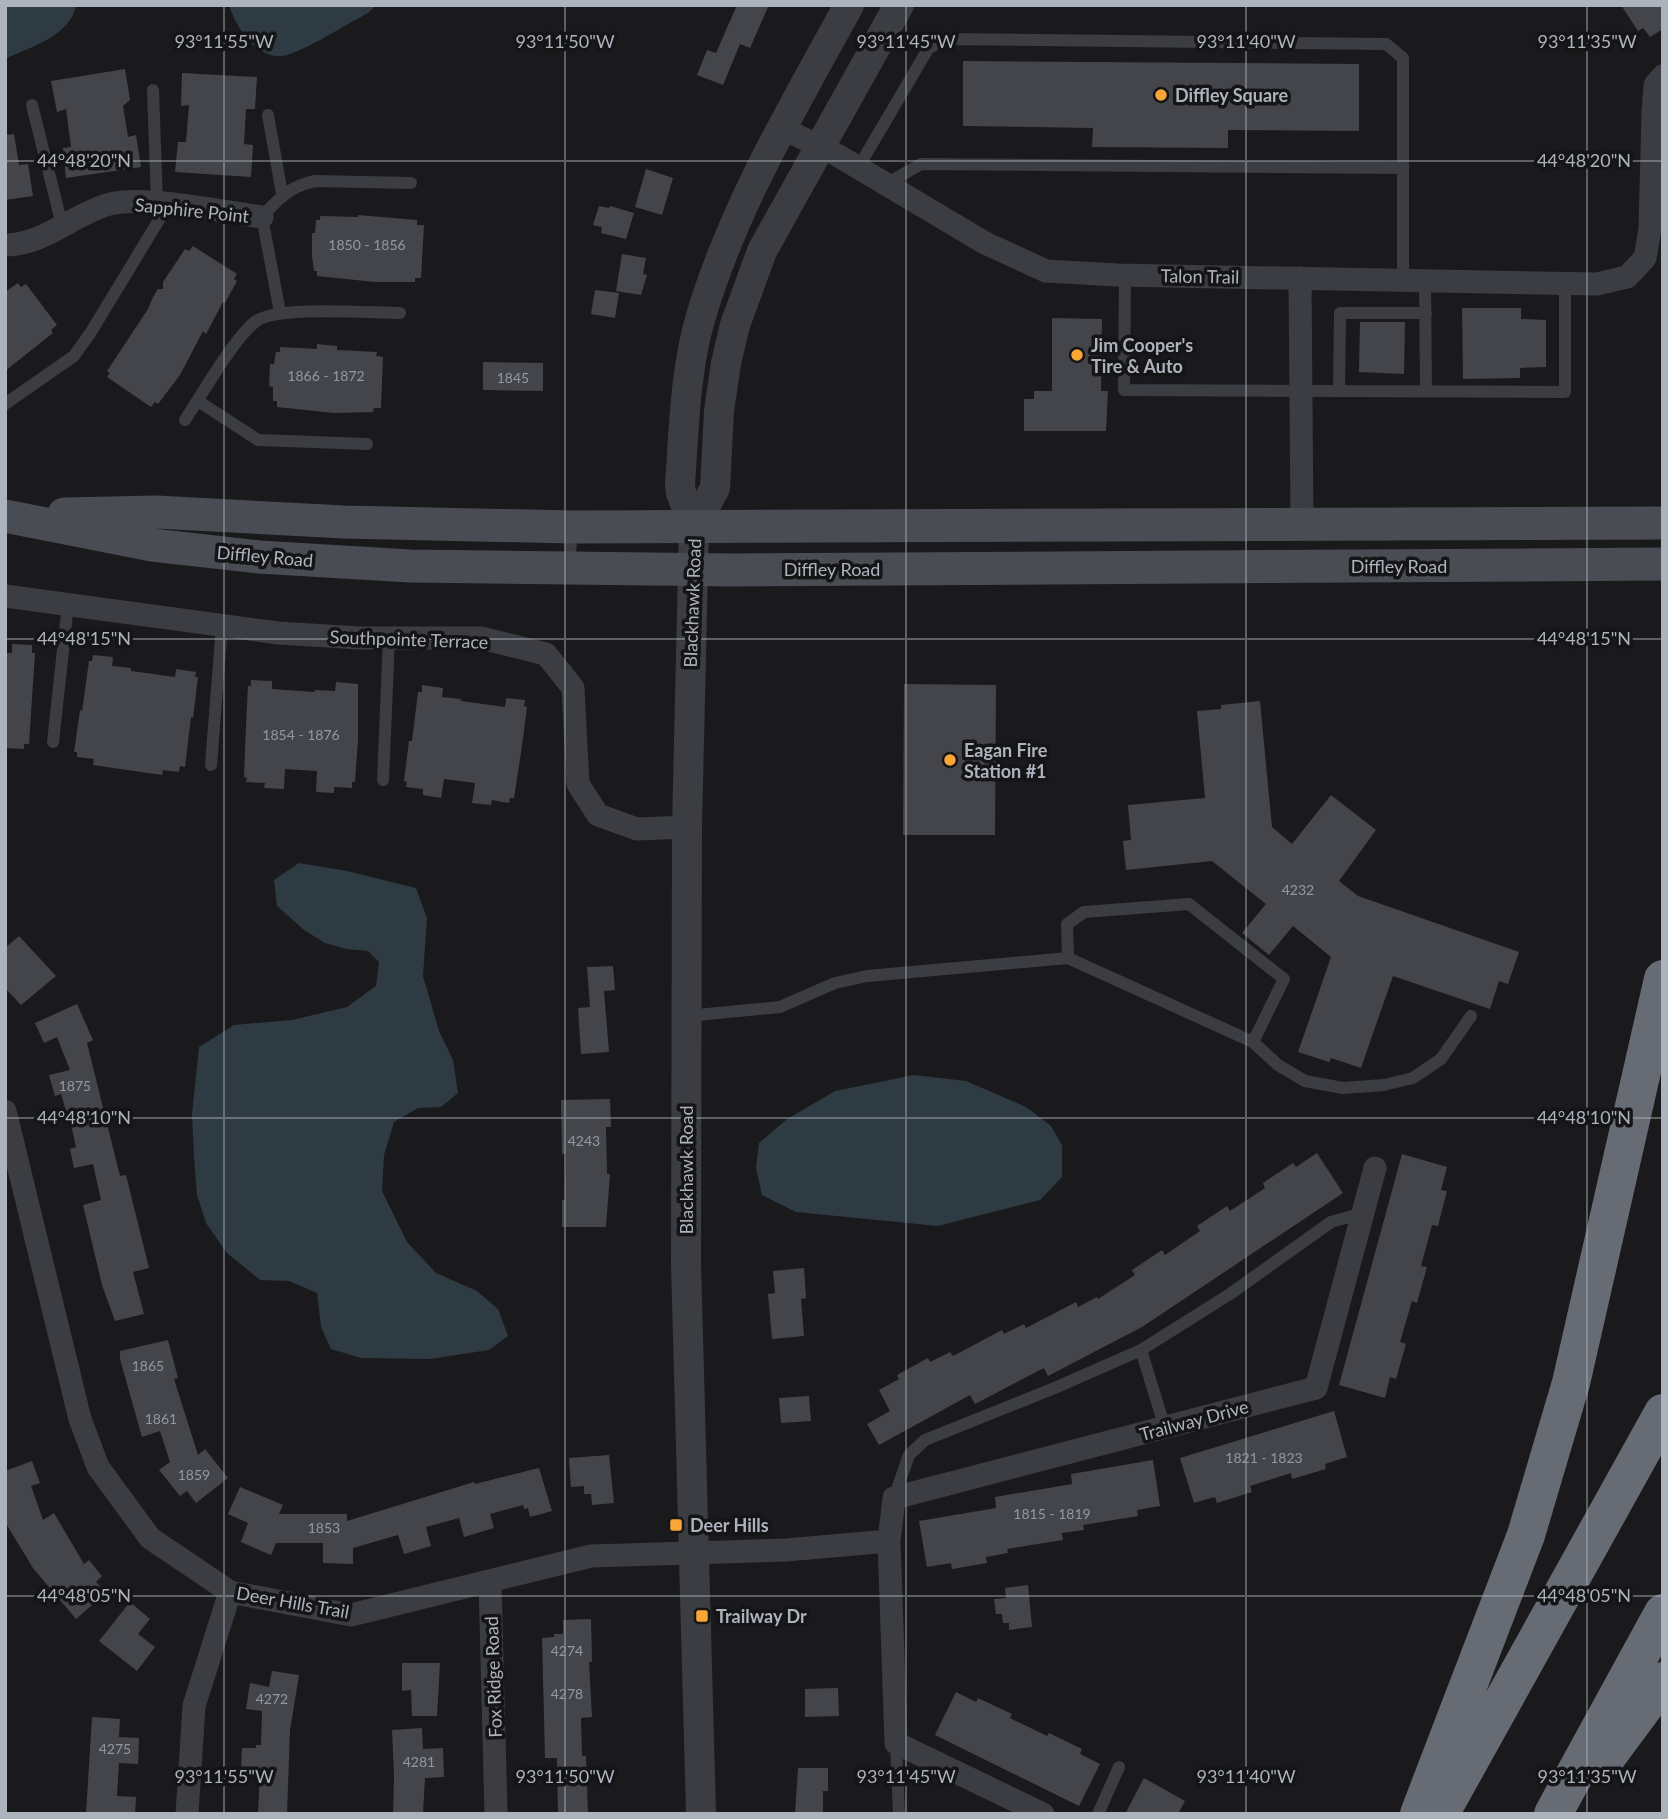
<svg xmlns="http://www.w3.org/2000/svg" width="1668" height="1819" font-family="Lato,sans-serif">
<rect width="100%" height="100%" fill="#1a1a1d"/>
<path fill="#2f3b42" d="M5 5H76C71 36 30 47 5 59Z
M229 5H376L368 13C345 25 313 46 290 54 260 65 237 30 229 5Z
M299 863 347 871 416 888 427 918 423 976 439 1031 453 1060 458 1093 441 1107 418 1108 394 1122 384 1155 382 1191 407 1242 436 1273 477 1291 498 1309 508 1336 489 1350 430 1359 361 1358 331 1349 321 1327 317 1293 289 1281 260 1280 227 1253 206 1223 197 1195 194 1157 192 1114 199 1047 234 1025 292 1020 347 1007 376 986 379 962 368 951 346 949 325 943 304 930 277 906 274 880Z
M914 1075 966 1081 1026 1107 1051 1126 1062 1145V1177L1040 1200 938 1226 796 1212 762 1195 756 1168 759 1143 787 1119 835 1091Z"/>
<path fill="#44454a" d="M737 5H769L750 48 740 44 723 85 697 75 707 50 716 53Z
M1621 5H1663V29L1650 37 1643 28 1638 31Z
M963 61 1359 64V131L1228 130V148L1092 147 1093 128 963 126Z
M125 69 130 100 123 106 128 137 136 135 141 167 66 178 63 148 71 147 66 109 57 112 51 81Z
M182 73 257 77 255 109H246L244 144 253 145 251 177 175 172 178 142H186L189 105 181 106Z
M14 134 19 165 28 164 33 196 5 200V135Z
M646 169 673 178 662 215 635 207Z
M599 206 609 208 610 206 634 213 626 239 601 233 602 227 593 225Z
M358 215 417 220V225H424L421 278H415V282H375L317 276V271H314L312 256V233H315L316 220H320V216L358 217Z
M193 246 237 274 234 279 237 281 225 303 223 302 206 334 203 331 180 375 158 404 155 402 151 407 107 377 110 373 107 371 148 309 153 297 158 289H163V282L185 249 189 251Z
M622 254 646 258 643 274 647 275 641 295 616 291Z
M18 283 21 287 26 284 57 325 51 330 53 333 5 371V292Z
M595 290 619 293 615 318 591 314Z
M1462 308H1521V319L1546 320V367L1520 368V378L1463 379Z
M1052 318 1102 319 1101 391H1108L1106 431H1024V399H1034V391H1052Z
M1360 322H1405L1404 374 1359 372Z
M317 344 337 346V350L377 352 376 356 383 357 381 408H374L373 412 334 413 277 407V401H273V387L269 386 270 364H274L276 352H280V347L317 349Z
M483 362 543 363V391L483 390Z
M12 644 32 645V653H35L29 744H24V749L5 748V653H12Z
M93 655 113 657 112 666 131 668V671L175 677 176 669 196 672 195 677H198L193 718 191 717 185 767 180 766 179 772 163 770 162 775 93 765 94 759 77 757V752H74L80 710 82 711 89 661H92Z
M251 680 272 681V689L315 692V690L335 691 336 682 358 684V740L355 782H352V788L334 787V793L316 792 317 771 285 769 284 789 264 788 265 783 246 782 247 778 244 777 246 726 248 686H251Z
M904 684 996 685 995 835H903Z
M422 685 443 688 442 697 461 699V701L505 707 506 698 525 700 524 706 527 707 522 746 514 798H510L509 803 492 800 491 805 472 803 475 783 444 779 441 798 423 795V789L406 787 407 782 404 781 409 741H412L418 692H422Z
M1260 701 1272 827 1292 844 1331 795 1376 830 1339 881 1358 896 1519 952 1508 984 1499 981 1490 1009 1393 976 1361 1068 1331 1058 1329 1062 1298 1052 1331 957 1293 926 1269 955 1242 933 1266 904 1212 861 1126 870 1123 841 1131 840 1128 805 1205 798 1197 711 1221 709V705Z
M19 936 56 976 21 1005 5 988V948Z
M613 966 615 990 604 991 609 1052 581 1054 578 1008 590 1007 587 967Z
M77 1004 93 1040 87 1043 120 1176 126 1175 149 1268 133 1272 144 1314 115 1321 102 1285 83 1205 101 1200 93 1164 74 1168 70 1149 76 1147 68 1111H66L61 1094 55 1096 49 1075 70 1070 57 1037 44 1043 35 1023Z
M610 1099 611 1127H606L607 1174H610L606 1227H562V1200H565L566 1154H562L561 1100Z
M1317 1153 1343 1193 1142 1327 1048 1376 1044 1368 975 1404 970 1395 879 1445 867 1424 890 1411 879 1390 899 1379 897 1375 928 1358 930 1362 950 1352 953 1356 1002 1330 1004 1334 1024 1324 1026 1328 1076 1302 1078 1307 1097 1297 1098 1299 1135 1275 1132 1270 1162 1250 1165 1255 1200 1231 1197 1226 1227 1206 1230 1211 1265 1188 1263 1183 1293 1163 1296 1167Z
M1402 1154 1447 1167 1441 1190 1447 1191 1438 1226 1432 1225 1421 1266 1427 1267 1417 1303 1412 1301 1400 1342 1406 1344 1396 1379 1390 1377 1385 1398 1339 1385Z
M804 1268 806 1298 801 1299 804 1336 772 1339 768 1294 775 1293 773 1271Z
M168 1340 178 1378 174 1379 198 1455 205 1449 228 1478 196 1503 187 1491 180 1496 159 1470 170 1462 160 1431 142 1437 120 1359V1351Z
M809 1396 811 1421 781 1423 779 1398Z
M1334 1411 1347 1457 1325 1464 1326 1469 1292 1479 1291 1473 1250 1486 1252 1492 1217 1503 1215 1497 1194 1503 1180 1458Z
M609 1455 614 1503 592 1505 591 1494H584V1486L571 1487 569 1458Z
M1153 1460 1160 1506 1137 1510 1138 1516 1083 1525 1084 1530 1062 1533 1063 1540 1007 1549 1008 1553 986 1557 987 1563 952 1569 951 1563 927 1567 919 1521 996 1508 995 1497 1072 1484 1071 1474Z
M32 1461 40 1483 31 1486 43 1520 54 1513 84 1564 89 1560 102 1576 96 1582 106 1593 76 1619 33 1568 5 1522V1471Z
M539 1468 552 1511 530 1517 528 1508 524 1509 523 1505 490 1514 494 1528 464 1537 459 1518 426 1527 431 1546 404 1554 398 1535 353 1548V1564L323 1563V1543H276L271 1555 241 1542 248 1523 228 1514 240 1487 283 1505 279 1514H347V1521L474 1482 475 1484Z
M1028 1585 1032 1627 1009 1630V1623H1003L1002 1614H996L994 1599 1006 1598 1005 1588Z
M130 1602 150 1619 138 1634 155 1647 137 1671 99 1641Z
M591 1619 592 1662H589L592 1717 581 1718 582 1756H586L588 1814H558L557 1758H545L542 1638 554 1637V1634H563V1620Z
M402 1663H440L437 1716H412L411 1690 402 1691Z
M272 1671 299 1675 290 1730 287 1814H258L260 1771 241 1770 242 1748H256V1745H261L262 1711 246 1709 250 1683 269 1687Z
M838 1688 839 1716 805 1717V1689Z
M956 1692 976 1702 978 1698 1012 1714 1010 1718 1047 1736 1049 1733 1082 1749 1080 1754 1100 1764 1079 1806 935 1735Z
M92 1717 120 1719 119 1737 139 1738 138 1764 119 1763 117 1796 136 1797 135 1814H86Z
M422 1728 423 1749 443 1748 444 1777 425 1778 423 1814H393L394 1776 392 1730Z
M798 1768H828V1791H823V1814H795Z
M1144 1778 1185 1801 1178 1814H1125Z"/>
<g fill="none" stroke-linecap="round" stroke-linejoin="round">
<path stroke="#3b3d42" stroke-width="12" d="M153 90 157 203
M32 105 62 225
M268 115 282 194
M858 168 928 49 944 39 1386 44 1403 58V280
M886 184 921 164 1403 168
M1125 275 1124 390 1565 392V283
M1425 280 1426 391
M280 312 262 217C278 199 290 186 315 181L411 183
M1339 390 1340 313H1426
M198 401 258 440 367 444
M5 404 74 356 91 332 168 205
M185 420C203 393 232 341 255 322 276 305 369 313 400 313
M569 568 572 527
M53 742 68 604
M211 765 222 625
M383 780 389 638
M687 1016 780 1007 835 983 867 976 1068 958 1253 1042 1284 979 1189 904 1084 912 1067 924 1068 958
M1253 1042 1278 1065 1305 1081 1343 1088 1384 1085 1413 1078 1441 1059 1471 1016
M1141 1350 1165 1428
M894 1498 909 1455 925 1440 1057 1387 1141 1350 1230 1294 1331 1222 1363 1213
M896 1743 899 1814
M1098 1814 1119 1767"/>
<path stroke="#3b3d42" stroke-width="23" d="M782 128 837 155 985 243 1046 271 1117 275 1597 284 1627 277 1645 258 1650 229 1653 112 1655 85 1663 76
M5 245C44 245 73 214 110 204 145 195 224 212 262 217
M1300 278 1302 525
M5 596 278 633 360 638H481L546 654 573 688 578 784 598 815 637 829 687 827
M5 1111 80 1419 98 1467 150 1538 230 1592 351 1615 591 1556 786 1550 889 1541 896 1743 1043 1814
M889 1541 894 1498 1316 1388 1375 1168
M490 1582 496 1814
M187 1814 194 1706 230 1592"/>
<path stroke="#3b3d42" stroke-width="30" d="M694 526 715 488 719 411 726 363 735 325 762 251 899 5
M701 1814 686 1264 687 827 694 526 681 493 680 484C684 428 685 370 701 316 734 205 794 106 849 5"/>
<path stroke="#494c52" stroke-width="33" d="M64 514 156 512 344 522 572 527 1663 523
M5 516 152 545 259 557 410 566 733 570 1663 564"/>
<path stroke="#676b73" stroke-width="38" d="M1606 1758 1663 1681
M1419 1814 1526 1535 1571 1383 1663 979
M1440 1814 1663 1413
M1553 1814 1663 1613"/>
</g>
<path fill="none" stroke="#adb3bc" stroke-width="2" stroke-opacity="0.45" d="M224 5V1814M565 5V1814M906 5V1814M1246 5V1814M1587 5V1814M5 161H1663M5 639H1663M5 1118H1663M5 1596H1663"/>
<g fill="#f8a737" stroke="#151518" stroke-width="2.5">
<circle cx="1161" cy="95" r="7"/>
<circle cx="1077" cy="355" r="7"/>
<circle cx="950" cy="760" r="7"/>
<rect x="669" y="1518" width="14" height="14" rx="3.5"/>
<rect x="695" y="1609" width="14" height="14" rx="3.5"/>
</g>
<g text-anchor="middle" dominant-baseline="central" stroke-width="7" stroke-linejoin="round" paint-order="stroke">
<g font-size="14" fill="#9398a0">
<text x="367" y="244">1850 - 1856</text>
<text x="326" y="375">1866 - 1872</text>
<text x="513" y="377">1845</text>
<text x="301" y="734">1854 - 1876</text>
<text x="1298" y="889">4232</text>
<text x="75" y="1085">1875</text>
<text x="584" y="1140">4243</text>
<text x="148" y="1365">1865</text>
<text x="161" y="1418">1861</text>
<text x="1264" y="1457">1821 - 1823</text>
<text x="194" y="1474">1859</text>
<text x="1052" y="1513">1815 - 1819</text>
<text x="324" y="1527">1853</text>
<text x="567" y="1650">4274</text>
<text x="567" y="1693">4278</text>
<text x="272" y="1698">4272</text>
<text x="115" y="1748">4275</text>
<text x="419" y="1761">4281</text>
</g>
<g font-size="18" font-weight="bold" fill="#adb3bc" stroke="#151518" text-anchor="start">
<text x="1175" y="95">Diffley Square</text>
<text x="1091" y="345">Jim Cooper's<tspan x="1091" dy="21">Tire &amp; Auto</tspan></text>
<text x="964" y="750">Eagan Fire<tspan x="964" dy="21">Station #1</tspan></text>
<text x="690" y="1525">Deer Hills</text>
<text x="716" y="1616">Trailway Dr</text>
</g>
<g font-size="18" fill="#adb3bc" stroke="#151518">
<text transform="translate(192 210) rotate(6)">Sapphire Point</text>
<text transform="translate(1200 276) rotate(1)">Talon Trail</text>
<text transform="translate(265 556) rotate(5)">Diffley Road</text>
<text x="1399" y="566">Diffley Road</text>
<text x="832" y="569">Diffley Road</text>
<text transform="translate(692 603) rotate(-88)">Blackhawk Road</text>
<text transform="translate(409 639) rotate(2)">Southpointe Terrace</text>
<text transform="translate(686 1170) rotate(-90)">Blackhawk Road</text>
<text transform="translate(1194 1420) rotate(-15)">Trailway Drive</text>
<text transform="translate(293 1602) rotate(10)">Deer Hills Trail</text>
<text transform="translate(493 1677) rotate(-92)">Fox Ridge Road</text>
</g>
</g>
<g font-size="18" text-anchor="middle" fill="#adb3bc" stroke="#151518" stroke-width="7" stroke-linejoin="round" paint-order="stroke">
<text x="224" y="48">93°11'55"W</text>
<text x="565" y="48">93°11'50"W</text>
<text x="906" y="48">93°11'45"W</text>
<text x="1246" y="48">93°11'40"W</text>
<text x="1587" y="48">93°11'35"W</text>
<text x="84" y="167">44°48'20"N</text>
<text x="1584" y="167">44°48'20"N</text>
<text x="84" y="645">44°48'15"N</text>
<text x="1584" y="645">44°48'15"N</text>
<text x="84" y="1124">44°48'10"N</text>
<text x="1584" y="1124">44°48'10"N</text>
<text x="84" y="1602">44°48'05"N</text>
<text x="1584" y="1602">44°48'05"N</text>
<text x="224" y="1783">93°11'55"W</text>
<text x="565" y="1783">93°11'50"W</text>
<text x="906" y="1783">93°11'45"W</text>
<text x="1246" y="1783">93°11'40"W</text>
<text x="1587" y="1783">93°11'35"W</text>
</g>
<rect width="1668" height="1819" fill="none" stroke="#adb3bc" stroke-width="14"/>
</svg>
